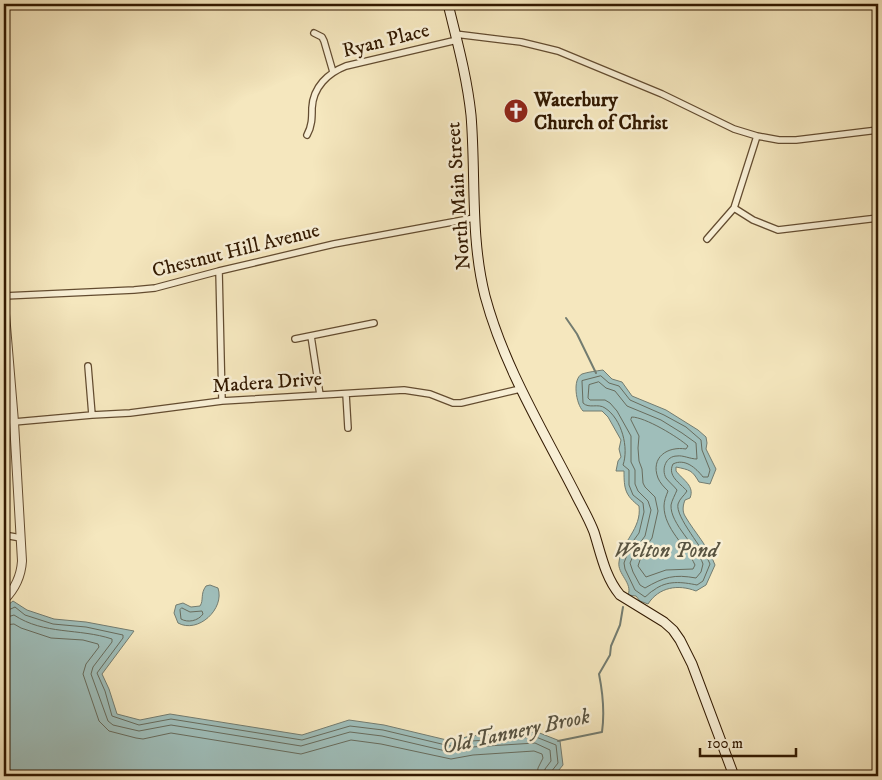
<svg xmlns="http://www.w3.org/2000/svg" width="882" height="780" font-family="'IM FELL DW Pica',serif">
<rect width="100%" height="100%" fill="#f5e7be"/>
<filter id="stains"><feTurbulence type="fractalNoise" baseFrequency=".004" numOctaves="4"/><feColorMatrix values="0 0 0 0 .2 0 0 0 0 .09 0 0 0 0 .02 0 0 0 .5 -.17"/></filter>
<radialGradient id="worn" r=".72"><stop offset=".6" stop-color="#630" stop-opacity="0"/><stop offset="1" stop-color="#630" stop-opacity=".3"/></radialGradient>
<path fill="#9fbeba" stroke="#737c70" d="M603 370 612 379 622 382 632 396 666 410 698 430 706 437 707 443 706 449 716 469 710 484 699 482C692 470 690 470 676 467V471C683 480 695 486 690 498L685 500C683 505 682 511 685 516 695 533 708 546 715 565L706 585 696 591C678 584 659 587 648 604L640 601 636 596 628 595C633 583 617 574 619 562 621 542 642 529 639 506 625 495 624 489 624 471H616L618 461 621 457 619 449 621 440 608 417 602 411H583C576 404 572 379 582 374 588 372 596 371 603 370Z
M210 585 218 588C225 609 198 634 178 623L174 613 176 605 183 603 191 607 200 606C204 600 200 594 206 586Z
M13 601 27 610 54 619 86 622 134 631 102 674 109 689 117 714 140 720 170 714 302 735 349 720 384 725 451 741 470 736 537 732 560 741 563 765 554 776H4V608Z"/>
<g fill="none" stroke-linecap="round" stroke-linejoin="round">
<path stroke="#686c5d" stroke-width="1" d="M601 376 609 383 619 386 630 400 664 415 686 427 701 440 702 450 710 470 708 477H703C696 468 685 458 673 464 667 476 680 483 687 491 684 496 680 498 678 504 675 517 704 549 710 564L703 581 697 585C682 582 667 580 654 590 650 592 648 595 645 597L635 590 625 569 624 563 631 544 639 533 644 512 643 503 633 495 629 485V470L623 465C629 448 622 419 605 408 598 403 589 409 583 403L582 381Z
M599 382 606 388 615 391 627 406 661 420 682 433 696 443 697 459C690 459 683 455 677 456 666 456 661 469 666 478 669 482 674 486 677 490 675 495 672 500 671 505 670 524 697 546 703 564L701 572 696 578C674 574 664 577 645 588L640 585 633 572 630 563 637 547 645 536 651 510 648 501 638 491 635 484V470L631 462V436L617 411 610 403 605 400H590L588 398 589 385Z
M632 417C645 417 678 437 688 446L686 449C668 446 650 457 658 478 660 483 664 487 668 491 666 496 664 501 664 506 664 529 686 545 695 565L693 569 666 570 646 577 638 566 643 551 652 538 658 511 655 497 645 487 643 483 642 469 639 461 638 448 639 436 631 420Z
M182 608 190 612 202 611 203 614C198 621 188 623 181 619L180 610Z
M4 612 15 607 25 615 53 624 86 627 123 635V638L97 673 105 691 112 716 139 725 171 719 302 740 350 726 383 730 450 746 471 741 536 737 556 745 558 763 551 772 550 776
M4 618 14 615C44 635 79 628 112 639V642L93 667 91 674 108 721 113 725 139 731 171 725 301 746 350 732 382 736 450 752 472 747 535 743 550 750 551 761 545 769 544 776
M4 625 14 624 21 628 51 638 83 640 98 644 99 647 86 664 83 674 99 721 109 731 136 738 143 739 171 733 301 754 351 740 381 744 451 759 473 755 534 751 542 754 543 758 538 768 537 776"/>
<path stroke="#737c70" stroke-width="2" d="M44 4C51 6 72 5 81 4
M566 318 577 334 596 373
M558 741 602 732C605 711 603 694 599 674L610 655 611 646 620 625 623 607"/>
<defs>
<path id="minor" d="M314 33 322 37 324 41 333 72
M455 34 521 42 558 51 662 94 734 129 757 136 779 140H796L878 130
M307 135C312 126 312 118 312 108 313 87 328 73 346 66L457 40
M734 208 753 220 778 230 878 218
M707 239 734 208 757 136
M219 271 222 401
M4 296 134 290 155 288 219 271 334 244 474 218
M311 336 320 395
M295 339 374 323
M88 366 92 415
M346 394 348 428
M14 422 92 415 130 413 222 401 404 390 430 394 453 403H461L520 389
M4 535 21 538"/>
<path id="tertiary" d="M4 302 14 422 22 561C21 577 15 589 4 600"/>
<path id="secondary" d="M448 4C457 41 467 77 471 115 476 175 470 237 485 296 504 367 543 430 576 495 582 507 589 519 594 532 601 554 605 577 620 595L664 622 673 630 680 640 692 664 734 776"/>
</defs>
<use href="#minor" stroke="#634c30" stroke-width="8"/>
<use href="#tertiary" stroke="#634c30" stroke-width="10"/>
<use href="#secondary" stroke="#321900" stroke-width="11"/>
<use href="#minor" stroke="#f8efd5" stroke-width="5.5"/>
<use href="#tertiary" stroke="#f8efd5" stroke-width="8"/>
<use href="#secondary" stroke="#f8efd5" stroke-width="9"/>
</g>
<defs>
<symbol id="church-disc" viewBox="-11 -11 22 22"><circle r="9.5" fill="#8f2418" stroke="#f8efd5"/><path d="M-1.2-6h2.4v3.5h3.3v2.4h-3.3V6h-2.4V-.1h-3.3v-2.4h3.3Z" fill="#fff"/></symbol>
</defs>
<g fill-rule="evenodd">
<use href="#church-disc" x="502" y="97" width="28" height="28"/>
</g>
<g text-anchor="middle" dominant-baseline="central" stroke-width="5" stroke-linejoin="round" paint-order="stroke">
<g font-size="20" fill="#321900" stroke="#f8efd5">
<text transform="translate(386 41) rotate(-14)">Ryan Place</text>
<text transform="translate(459 196) rotate(-94)">North Main Street</text>
<text transform="translate(236 251) rotate(-14)">Chestnut Hill Avenue</text>
<text transform="translate(267 383) rotate(-4)">Madera Drive</text>
</g>
<g font-size="20" font-weight="bold" fill="#321900" stroke="#f8efd5" text-anchor="start">
<text x="534" y="100">Waterbury<tspan x="534" dy="23">Church of Christ</tspan></text>
</g>
<g font-size="21" font-style="italic" fill="#585341" stroke="#f8efd5">
<text x="666" y="551">Welton Pond</text>
<text transform="translate(516 732) rotate(-12)">Old Tannery Brook</text>
</g>
</g>
<rect width="882" height="780" fill="none" stroke="#f5e7be" stroke-width="20"/>
<rect x="5" y="5" width="872" height="770" fill="none" stroke="#321900" stroke-width="2.5"/>
<rect x="10" y="10" width="862" height="760" fill="none" stroke="#321900"/>
<path d="M700 748v8h96v-8" fill="none" stroke="#321900" stroke-width="2.5"/>
<text x="707" y="748" font-size="15" fill="#321900" stroke="#f8efd5" stroke-width="4" paint-order="stroke">100 m</text>
<rect width="100%" height="100%" filter="url(#stains)"/>
<rect width="100%" height="100%" fill="url(#worn)"/>
</svg>
